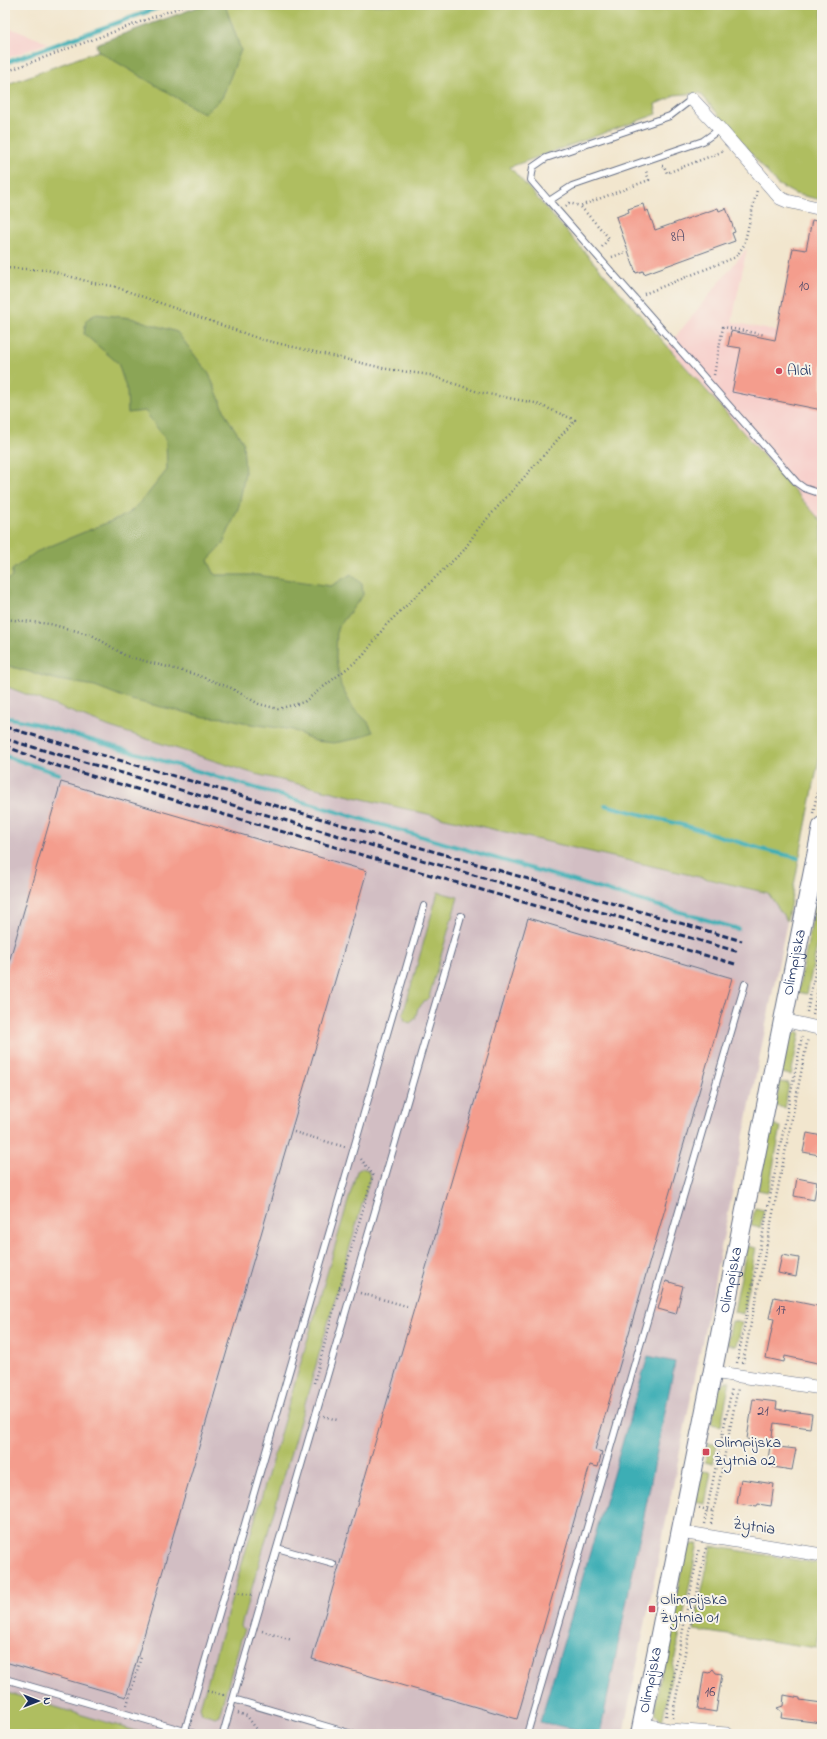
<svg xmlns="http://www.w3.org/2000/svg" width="827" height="1739" font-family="'Indie Flower',sans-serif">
<rect width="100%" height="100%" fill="#f7f3e8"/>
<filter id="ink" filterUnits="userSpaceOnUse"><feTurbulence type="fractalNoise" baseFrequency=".025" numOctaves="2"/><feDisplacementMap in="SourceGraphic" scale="8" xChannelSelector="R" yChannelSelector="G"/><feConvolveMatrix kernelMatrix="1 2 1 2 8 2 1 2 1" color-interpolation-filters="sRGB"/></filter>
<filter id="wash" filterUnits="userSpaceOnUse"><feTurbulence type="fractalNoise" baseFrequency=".012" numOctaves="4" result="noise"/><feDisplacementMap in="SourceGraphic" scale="16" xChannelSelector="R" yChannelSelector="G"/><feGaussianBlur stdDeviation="0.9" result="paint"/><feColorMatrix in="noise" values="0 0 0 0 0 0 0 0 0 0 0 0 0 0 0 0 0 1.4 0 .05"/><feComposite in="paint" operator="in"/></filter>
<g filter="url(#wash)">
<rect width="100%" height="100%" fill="#f2e6ce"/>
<path fill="#f7d0cc" d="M5 26 48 43 5 59Z
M747 248 732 322 822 341V522L668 346Z"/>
<path fill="#d2bec3" d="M5 686 110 727 255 774 769 894 787 921 623 1734H146L5 1692Z"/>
<path fill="#afbe61" stroke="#657660" d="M223 5H822V200L795 194 777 184 700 93 674 95 669 99 655 104 657 114 510 167 822 522V744L787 921 768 893 255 774 110 727 5 686V85Z
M438 892 458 897 429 997 418 1008 415 1019 410 1023 405 1021 403 1014Z
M815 906 822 908V922L807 994 798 992Z
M796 1032H800L791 1075 781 1073 789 1037Z
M780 1082 789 1083 785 1108 775 1106Z
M771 1125 781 1127 768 1192 758 1190Z
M362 1168 368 1170 370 1177 241 1626 244 1629 219 1715 215 1717 202 1713 200 1707 357 1171Z
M755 1208 764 1210 760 1228 751 1226Z
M747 1246 756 1248 743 1314 734 1312Z
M732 1321 742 1323 737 1346 727 1344Z
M730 1381 721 1426 711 1424 719 1387 725 1382Z
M709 1443 717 1445 713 1464 705 1462Z
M702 1471 711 1472 705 1504 695 1502Z
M698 1543 662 1722 655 1713V1706L685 1551 690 1545Z
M711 1546 822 1564V1613L817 1648 694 1630Z
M5 1692 146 1734H5Z"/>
<path fill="#8ba557" stroke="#536a5a" d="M203 5H225L241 50 222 98 204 114 98 51 96 44Z
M96 314 131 318 177 332 209 374 227 417 243 442 245 473 239 506 223 544 208 560 215 575H257L331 586 351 574 362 584 363 595 337 629 336 658 341 686 353 708 368 722 373 732 355 739 334 743 315 741 293 730 251 724 227 718 205 717 131 700 95 686 58 680 5 665V581L12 577V570L36 552 128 514 146 496 167 470 166 440 145 411 128 413 127 391 118 363 84 334 86 320Z"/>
<path fill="#3daeb5" stroke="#2c6e8a" d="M648 1356 675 1362 600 1734 540 1722Z"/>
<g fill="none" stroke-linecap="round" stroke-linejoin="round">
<path stroke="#3daeb5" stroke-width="4" d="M5 63 166 5
M5 717 33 723 738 929
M5 756 59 774
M605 805 690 827 761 849 798 858"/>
</g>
<g id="blocks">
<path fill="#f49d8d" d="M643 204 645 212 648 210 655 230 718 208 719 211 726 208 735 232 732 233 735 241 644 274 643 271 636 273 616 217 629 212 628 209Z
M812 220 822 222V410L732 392 741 348 728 346 731 331 775 340 793 248 806 250Z
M61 782 367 871 126 1697 5 1662V976Z
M528 918 732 978 595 1450 602 1452 599 1463 598 1467 590 1465 517 1719 312 1659Z
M807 1133 822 1136 819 1155 803 1152Z
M797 1178 817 1182 814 1200 794 1196Z
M782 1255 799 1258 796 1277 778 1273Z
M666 1281 683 1286 676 1314 658 1309Z
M774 1297 822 1307V1364L785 1356 784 1362 766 1358 774 1319 769 1318Z
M753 1399 777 1402 776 1409 812 1414 810 1428 774 1423 771 1442 747 1439Z
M770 1446 796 1449 792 1470 767 1466Z
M741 1479 774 1484 771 1506 758 1504 757 1507 737 1504Z
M713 1669 716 1673 722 1674 716 1712 698 1709 704 1672 709 1673Z
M784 1695 800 1698V1700L822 1703V1723L781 1718 782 1712 777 1708 783 1706Z"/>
</g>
</g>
<g filter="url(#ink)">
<use href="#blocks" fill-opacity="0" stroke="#666f85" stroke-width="1"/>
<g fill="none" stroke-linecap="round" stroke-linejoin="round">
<defs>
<path id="lane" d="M720 129 703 141 572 186 549 201 797 483 804 488 822 494
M549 201 531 180 533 167 546 158 670 116 692 99
M277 1548 333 1564
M5 1679 195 1734
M185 1731 424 906
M223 1734 233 1699
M352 1734 233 1699 461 916
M527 1734 745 984"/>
<path id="street" d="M692 99 720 129 780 198 787 201 822 209
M783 1020 822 1029
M712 1372 822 1388
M681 1532 822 1555
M642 1724 670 1730 727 1734"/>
<g id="secondary">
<path id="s1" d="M640 1734 822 826"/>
</g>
</defs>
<use href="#lane" stroke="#666f85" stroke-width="8"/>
<use href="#street" stroke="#666f85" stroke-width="14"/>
<use href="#secondary" stroke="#666f85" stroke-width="20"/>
<path stroke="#666f85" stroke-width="2.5" stroke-dasharray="1 3" stroke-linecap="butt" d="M5 72 186 5
M662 166H664L667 173 724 151
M566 206 569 203 580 206
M602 247 609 238 580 206 649 180 646 171
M612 257 626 252
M5 268 48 270 93 283 113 286 260 339 387 369 430 375 478 392 535 403 575 420 478 529 464 550 386 625 363 656 304 702 278 709 259 704 231 688 194 674 126 656 92 635 50 624 5 619
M644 294 736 257 744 245 757 190
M714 375 723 327 765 335
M813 813 822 771
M807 1012 822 938
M813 1014 822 967
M294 1132 345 1147
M344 1288 340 1287 373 1175 361 1159
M360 1293 410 1307
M737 1363 802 1037
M743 1363 808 1038
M314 1383 340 1287
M324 1416 337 1420
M699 1508 713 1511
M704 1524 732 1388
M711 1524 738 1388
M235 1592 252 1595 253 1593
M262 1631 292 1640
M207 1691 223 1695 222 1697
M127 1705 141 1657
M238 1713 247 1716 260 1734
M666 1716 699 1548
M672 1718 706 1548"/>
<use href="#lane" stroke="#fff" stroke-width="6"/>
<use href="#street" stroke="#fff" stroke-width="13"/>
<use href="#secondary" stroke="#fff" stroke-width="18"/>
<path stroke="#1b2f5e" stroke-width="3" stroke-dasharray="6 3" stroke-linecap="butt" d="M5 727 742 941
M5 739 739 952
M5 746 51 764 735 964"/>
</g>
</g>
<g fill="#d1495b" stroke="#f7f3e8" stroke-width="1.5">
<circle cx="779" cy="371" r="4"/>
<rect x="702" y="1448" width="8" height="8" rx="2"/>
<rect x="648" y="1605" width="8" height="8" rx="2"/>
</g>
<g text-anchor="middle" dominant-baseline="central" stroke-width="4" stroke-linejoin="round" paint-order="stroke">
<g font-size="14" fill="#514a6a">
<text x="678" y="237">8A</text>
<text x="804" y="286">10</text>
<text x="781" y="1310">17</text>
<text x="763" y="1411">21</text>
<text x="710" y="1692">16</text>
</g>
<g font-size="16" fill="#1b2f5e" stroke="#f7f3e8" text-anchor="start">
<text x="787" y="371">Aldi</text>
<text x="714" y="1443">Olimpijska<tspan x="714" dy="18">Żytnia 02</tspan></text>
<text x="660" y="1600">Olimpijska<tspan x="660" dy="18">Żytnia 01</tspan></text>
</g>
<g font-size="16" fill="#1b2f5e" stroke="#f7f3e8">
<text stroke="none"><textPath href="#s1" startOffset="787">Olimpijska</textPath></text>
<text stroke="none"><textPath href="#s1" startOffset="463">Olimpijska</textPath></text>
<text transform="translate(754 1527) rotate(8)">Żytnia</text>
<text stroke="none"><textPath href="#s1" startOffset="55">Olimpijska</textPath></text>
</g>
</g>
<rect width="827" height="1739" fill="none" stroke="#f7f3e8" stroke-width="20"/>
<g transform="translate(38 1701) rotate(90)" stroke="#f7f3e8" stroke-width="3" paint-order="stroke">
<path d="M0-3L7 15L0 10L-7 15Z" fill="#1b2f5e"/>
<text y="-6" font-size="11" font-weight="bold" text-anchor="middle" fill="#1b2f5e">N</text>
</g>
</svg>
